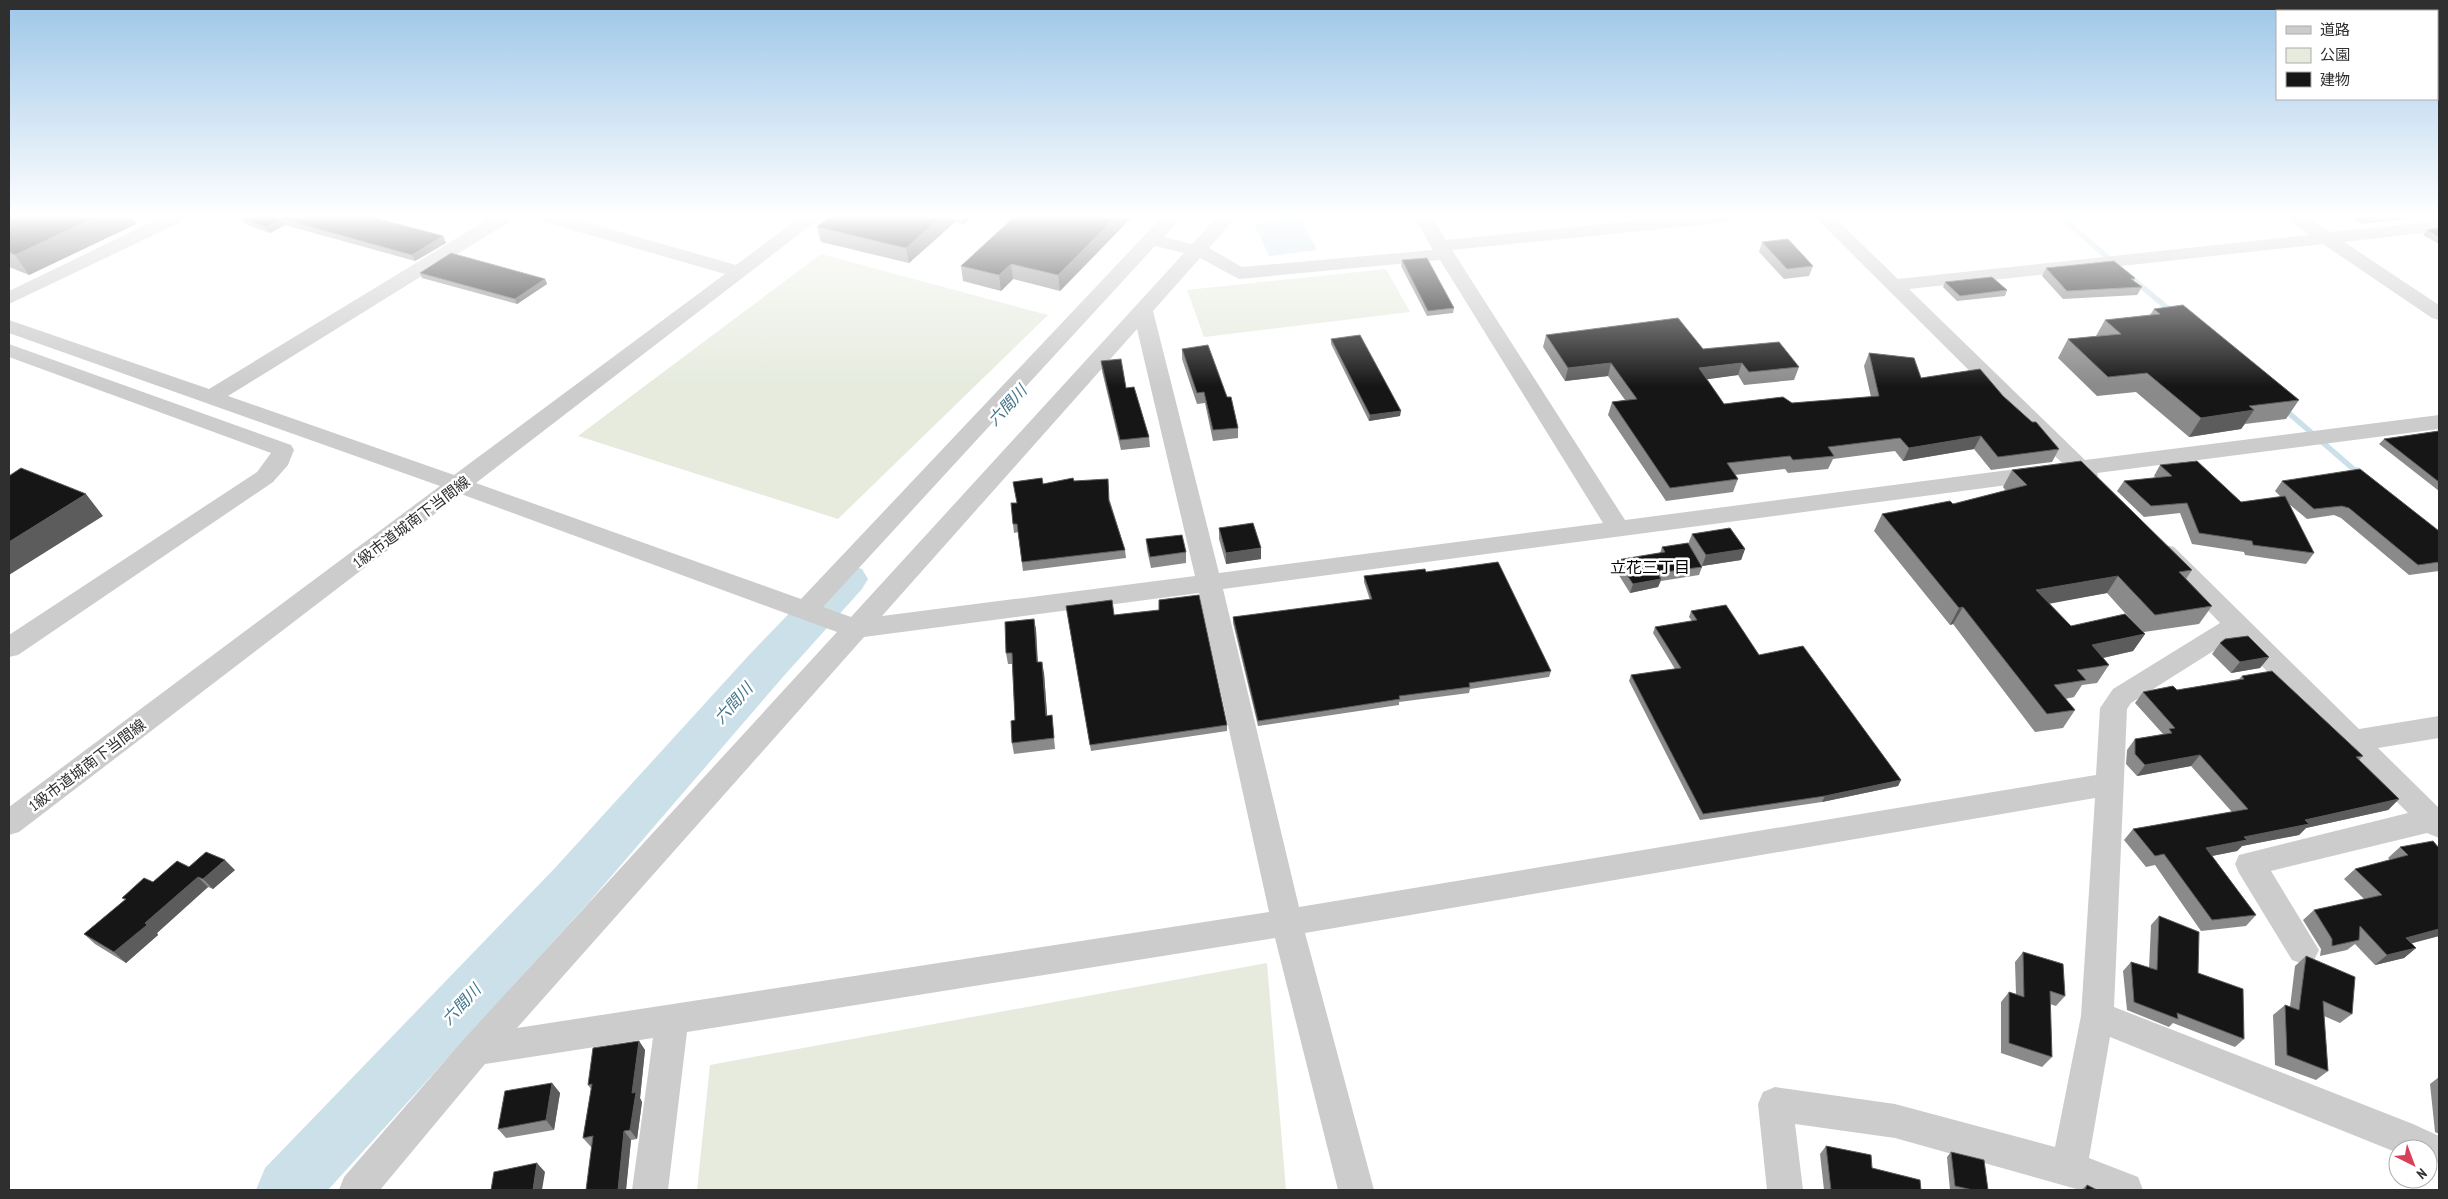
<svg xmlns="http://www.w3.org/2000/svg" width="2448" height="1199" font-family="'PT Sans Narrow','Noto Sans JP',sans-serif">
<rect width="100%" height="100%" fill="#fff"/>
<path fill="#e6ebde" d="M821 254 1048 315 838 519 578 436Z
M1386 269 1410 312 1204 337 1187 290Z
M1267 963 1286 1190H697L710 1065Z"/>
<path fill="#cce0e9" d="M1291 218H1300L1317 250 1269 256 1254 224Z"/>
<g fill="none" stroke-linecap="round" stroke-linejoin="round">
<path stroke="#cce0e9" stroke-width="5.5" d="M2062 218 2113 262
M2127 274 2172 312
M2284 409 2358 473"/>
<path stroke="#cce0e9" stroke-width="7" d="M2357 471 2361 475"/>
<path fill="#cce0e9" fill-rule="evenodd" d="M847 564 862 569 868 579 862 589 782 678 590 901 328 1190H256L265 1168 554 869 750 654 832 569Z"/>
<path fill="#ccc" fill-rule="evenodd" d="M160 218H184L181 222 9 304V291Z
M490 218H512L509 222 228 396 454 475 725 274 545 222 542 218H571L736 265 799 218H820L476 483 801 599 1161 218H1180L1164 237 1192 244 1216 218H1235L1209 248 1242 267 1433 250 1415 218H1433L1446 240 1663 218H1728L1725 222 1719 223 1452 250 1625 520 2062 463 1816 218H1835L1898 279 2309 235 2288 218H2309L2330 232 2439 221V231L2344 242 2439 305V320L2432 318 2323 244 1909 289 2085 460 2439 415V429L2097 473 2098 475 2095 480C2086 482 2081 482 2075 476L1223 589 1299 907 2096 775 2100 708 2113 689 2220 623 2153 553 2156 547 2165 545 2174 547 2359 729 2439 716V738L2378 748 2439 808V838L2427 833 2271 871 2319 950 2314 960 2303 964 2292 960 2239 873 2235 864 2239 855 2408 813 2234 638 2131 703 2127 709 2114 1007 2413 1124 2439 1136V1162L2428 1166V1149H2398V1153L2110 1037 2089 1158 2138 1177 2143 1190H2080L1895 1138 1795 1124 1803 1190H1767L1758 1104 1763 1092 1775 1087 1895 1104 2055 1147 2081 1016 2095 798 1305 933 1374 1190H1338L1275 938 687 1032 668 1190H632L653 1038 485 1064 380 1190H339L344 1177 464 1039 837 632 461 494 19 832 9 835V807L440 486 9 333V320L209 389ZM1155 246 1184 253 851 617 823 607ZM1200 258 1239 279 1440 260 1603 523 1219 573 1153 311ZM1137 329 1195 576 882 616ZM1199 593 1269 912 517 1028 864 637Z
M9 344 291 445 294 450 288 465 273 482 18 655 9 657V635L257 472 271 453 9 357Z"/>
</g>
<path fill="#8a8a8a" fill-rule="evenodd" d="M9 218H132L136 224 29 275 9 267Z
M242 218H375L443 236 446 243 415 261 285 225 270 233 245 224Z
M828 218H970L964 224 955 222 909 263 821 242 817 227Z
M1131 218 1060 291 1013 279 1001 291 963 281 961 266Z
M2352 218H2409L2408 219 2362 224Z
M2439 228V244L2423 235 2427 230Z
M1762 242 1813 266 1809 276 1784 279 1759 252Z
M1402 260 1454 308 1453 313 1427 316 1401 266Z
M2046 268 2135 278 2134 281 2142 287 2137 295 2063 299 2042 276Z
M420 273 545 279 547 284 517 304 422 278Z
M1945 282 2007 290 2005 296 1957 301 1943 287Z
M2154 309 2299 400 2286 419 2245 424 2241 429 2189 437 2136 392 2097 396 2058 358 2068 339 2096 336 2105 320 2150 315Z
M1546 335 1703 349 1799 367 1794 380 1744 385 1738 375 1707 379 1724 404 1792 403 1871 397 1864 366 1869 353 1921 378 2003 396 2059 449 2052 462 1991 470 1974 449 1903 461 1895 451 1833 459 1828 469 1788 473 1785 469 1735 475 1738 479 1733 492 1666 501 1608 415 1612 402 1625 400 1608 376 1565 381 1543 347Z
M1331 339 1400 416 1369 421 1331 344Z
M1182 349 1238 428V438L1213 441 1205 403 1197 404 1182 359Z
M1101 361 1126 388 1149 437 1150 447 1121 450 1102 371Z
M2439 431V491L2379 444 2384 439Z
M2160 465 2241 502 2281 497 2275 491 2282 481 2439 531V571L2409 575 2341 518 2334 515 2307 519 2289 504 2314 553 2306 564 2245 555 2244 552 2192 544 2180 513 2144 517 2117 491 2124 481 2156 478 2154 476Z
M2012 470 2192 570 2186 579 2212 606 2199 624 2144 632 2145 634 2133 651 2103 658 2109 665 2097 683 2082 685 2074 697 2065 699 2075 710 2063 728 2035 732 1953 624 1950 625 1874 531 1882 514 1953 504 2006 491 2003 487ZM2107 593 2133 622 2071 626 2049 603Z
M1074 481 1110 501 1125 550 1126 558 1023 571 1018 532 1014 533 1013 524 1017 503 1043 484Z
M1219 528 1261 559 1226 564 1219 539Z
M1692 534 1745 549 1741 560 1702 566 1697 558 1702 567 1699 575 1661 581 1658 587 1630 593 1615 569 1617 560 1660 553 1662 547 1688 544Z
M1146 539 1186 552V563L1151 568 1147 550Z
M1426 572 1551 671 1549 677 1470 689 1469 693 1399 702V705L1258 726 1233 623V617L1370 600 1364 582V576Z
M1691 611 1759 655 1901 780 1898 786 1822 802 1700 820 1629 681 1631 675 1675 669 1653 633 1655 627 1692 621 1689 617Z
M1067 612 1114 615 1227 725V731L1091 751Z
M1034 619 1036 630 1038 662 1044 673 1047 716 1052 715 1055 749 1014 754 1012 743 1015 720 1012 664H1008L1006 653Z
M2220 643 2269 657 2260 668 2231 673 2212 654Z
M2242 676 2363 756 2359 760 2399 799 2388 810 2306 828 2299 835 2242 846 2237 851 2212 856 2256 915 2246 926 2201 931 2155 865 2146 867 2124 840 2133 829 2232 812 2191 766 2137 776 2126 764 2127 750 2135 739 2163 734 2135 703 2143 692 2177 690 2239 679Z
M2400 847 2439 848V936L2412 943 2416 948 2404 958 2375 965 2355 944 2347 950 2320 956 2321 949 2303 920 2314 910 2364 899 2344 879 2355 869 2390 860 2388 858Z
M189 867 235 870 213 889 208 887 157 933 158 935 126 963 95 944 84 934 125 900 122 898 153 882Z
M2159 916 2244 1039 2235 1047 2173 1023 2169 1027 2127 1010 2123 971 2131 962 2149 968 2151 925Z
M2023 952 2065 996 2056 1006 2050 1004 2052 1057 2042 1067 2001 1053V1002L2009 992 2016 994 2015 962Z
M2306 956 2352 1014 2340 1023 2324 1016 2328 1071 2316 1080 2275 1065 2273 1015 2285 1005 2290 1007 2295 966Z
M639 1041 645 1050 640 1098 642 1102 637 1139 631 1140 626 1190H586L592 1147H591L583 1138 591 1089 588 1085Z
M2439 1077V1134L2435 1132 2430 1084Z
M552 1083 560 1093 554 1130 506 1138 498 1129Z
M1826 1146 1872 1168 1921 1190H1824L1820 1154Z
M1951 1152 1988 1190H1950L1947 1157Z
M2087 1185 2097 1190H2081Z"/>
<path fill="#5c5c5c" d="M94 218H132L136 224 29 275 15 255Z
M940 218H955V222L909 263 906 248Z
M963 218H970L964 224Z
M1115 218H1131L1060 291 1058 275Z
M282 219 285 225 270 233 266 227Z
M443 236 446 243 415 261 412 255Z
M1011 264 1013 279 1001 291 999 275Z
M545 279 547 284 517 304 515 299Z
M1611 363 1608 376 1565 381 1568 368Z
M1742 363 1738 375 1695 381 1699 368Z
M2254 410 2241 429 2189 437 2201 418Z
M1401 411 1400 416 1369 421 1370 415Z
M1981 436 1974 449 1903 461 1909 448Z
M86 494 103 516 9 575V542Z
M1261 548V559L1226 564V553Z
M1745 549 1741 560 1702 566 1706 555Z
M2118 576 2107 593 2026 608 2036 590Z
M1661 579 1658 587 1630 593 1633 584Z
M1963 607 1953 624 1950 625 1959 608Z
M1034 619 1036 630 1038 673 1037 662Z
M2145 634 2133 651 2080 663 2092 645Z
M2269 657 2260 668 2231 673 2240 662Z
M1042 662 1044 673 1048 727 1046 716Z
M2200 755 2191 766 2137 776 2145 765Z
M1901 780 1898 786 1822 802 1825 796Z
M2399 799 2388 810 2306 828 2299 835 2242 846 2237 851 2196 859 2206 848 2244 837 2305 820Z
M225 860 235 870 213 889 203 879Z
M198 877 208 887 157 933 158 935 126 963 114 952 145 923Z
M2439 929V936L2394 948 2406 938Z
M2416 948 2404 958 2375 965 2387 955Z
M639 1041 645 1050 640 1098 642 1102 637 1139 630 1130 632 1093Z
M552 1083 560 1093 554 1130 546 1120Z
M624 1131 631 1140 626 1190H618Z
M537 1163 545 1172 542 1190H533Z"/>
<path fill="#161616" stroke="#5c5c5c" d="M9 218H94L15 255 9 252Z
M242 218H375L443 236 412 255 282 219 266 227Z
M828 218H940L906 248 817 227Z
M1013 218H1115L1058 275 1011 264 999 275 961 266Z
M2439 228V237L2427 230Z
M1788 239 1813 266 1787 269 1762 242Z
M451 253 545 279 515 299 420 273Z
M1427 258 1454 308 1428 311 1402 260Z
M2114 261 2135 278 2131 279 2142 287 2067 291 2046 268Z
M1992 277 2007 290 1960 296 1945 282Z
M2183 305 2299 400 2249 406 2254 410 2201 418 2147 373 2108 377 2068 339 2121 334 2105 320 2160 314 2154 309Z
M1678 318 1703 349 1779 342 1799 367 1749 372 1742 363 1699 368 1724 404 1783 397 1792 403 1879 396 1869 353 1914 358 1921 378 1980 369 2003 396 2032 422H2036L2059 449 1998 457 1981 436 1909 448 1900 438 1828 447 1834 456 1793 460 1790 456 1727 463 1738 479 1670 488 1612 402 1637 399 1611 363 1568 368 1546 335Z
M1360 335 1401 411 1370 415 1331 339Z
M1208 345 1227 397H1231L1238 428 1213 430 1204 392 1197 393 1182 349Z
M1121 359 1126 388 1134 387 1149 437 1120 440 1101 361Z
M2439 431V482L2384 439Z
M2081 461 2192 570 2179 572 2212 606 2155 615 2118 576 2036 590 2071 626 2125 614 2145 634 2092 645 2109 665 2077 670 2086 680 2054 685 2075 710 2047 714 1963 607 1959 608 1882 514 1950 501 1953 504 2027 485 2012 470Z
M2197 461 2241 502 2285 496 2314 553 2253 545 2252 541 2199 533 2187 503 2151 506 2124 481 2172 476 2160 465Z
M21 468 86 494 9 542V476Z
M2360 469 2439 531V562L2418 565 2349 508 2342 506 2314 509 2282 481Z
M1042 478 1043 484 1073 478 1074 481 1108 479 1109 501 1125 550 1022 562 1017 524H1013L1011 503H1017L1013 482Z
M1253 523 1261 548 1226 553 1219 528Z
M1730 528 1745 549 1706 555 1692 534Z
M1182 535 1186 552 1150 557 1146 539Z
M1688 543 1702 567 1657 573 1661 579 1633 584 1617 560 1665 552 1662 547Z
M1498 562 1551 671 1469 683 1470 687 1399 696 1400 699 1258 721 1233 617 1372 599 1364 576 1425 569 1426 572Z
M1199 595 1227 725 1090 745 1066 606 1112 600 1114 615 1159 610V600Z
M1726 605 1759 655 1803 646 1901 780 1825 796 1703 814 1631 675 1681 668 1655 627 1697 620 1691 611Z
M1034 619 1037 662H1042L1046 716 1052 715 1054 738 1012 743 1011 721 1015 720 1012 653H1006L1005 622Z
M2248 636 2269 657 2240 662 2220 643 2225 639Z
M2272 671 2363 756 2356 757 2399 799 2305 820 2309 824 2244 837 2247 840 2206 848 2256 915 2212 920 2164 854 2155 856 2133 829 2248 809 2200 755 2145 765 2135 754V739L2172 733 2169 729 2175 728 2143 692 2173 686 2177 690 2244 679 2242 676Z
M2433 841 2439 848V929L2406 938 2416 948 2387 955 2360 926 2359 940 2332 946V939L2314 910 2382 895 2355 869 2408 855 2400 847Z
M206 852 225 860 203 879 198 877 145 923 147 925 114 952 84 934 126 899 122 898 144 878 153 882 177 861 189 867Z
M2159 916 2199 932 2198 973 2243 989 2244 1039 2177 1013 2178 1019 2134 1002 2131 962 2157 970Z
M2023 952 2063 964 2065 996 2050 991 2052 1057 2009 1043V992L2024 997Z
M2306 956 2355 977 2352 1014 2323 1001 2328 1071 2287 1055 2285 1005 2299 1010Z
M639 1041 632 1093 636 1092 630 1130 624 1131 618 1190H586L593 1136 583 1138 592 1084 588 1085 593 1048Z
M552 1083 546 1120 498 1129 505 1091Z
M1826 1146 1871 1155 1872 1168 1920 1180 1921 1190H1831Z
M1951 1152 1984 1160 1988 1190H1973L1955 1186Z
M537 1163 533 1190H491L494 1172Z
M2087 1185 2097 1190H2085Z"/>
<linearGradient id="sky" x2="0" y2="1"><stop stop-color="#9dc6e8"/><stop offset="0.56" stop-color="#fff"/><stop offset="1" stop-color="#fff" stop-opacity="0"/></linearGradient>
<rect width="2448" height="386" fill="url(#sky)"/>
<g text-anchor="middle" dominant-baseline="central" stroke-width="5" stroke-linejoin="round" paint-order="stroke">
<g font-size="15" fill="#2f2f2f" stroke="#fff">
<text transform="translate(411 522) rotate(-37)">1級市道城南下当間線</text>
<text transform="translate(87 765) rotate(-37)">1級市道城南下当間線</text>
</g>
<g font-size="16" font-style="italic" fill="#43758b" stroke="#fff">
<text transform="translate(1007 405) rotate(-47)">六間川</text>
<text transform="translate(733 703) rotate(-48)">六間川</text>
<text transform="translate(461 1004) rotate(-47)">六間川</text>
</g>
<g font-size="16" fill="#000" stroke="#fff">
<text x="1650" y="567">立花三丁目</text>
</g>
</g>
<rect width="2448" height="1199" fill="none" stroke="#2f2f2f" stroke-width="20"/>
<rect x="2276" y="10" width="162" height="90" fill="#ffffff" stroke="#acacac"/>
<rect x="2286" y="26" width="25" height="8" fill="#cccccc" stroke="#acacac"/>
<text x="2320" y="35" font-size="15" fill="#2f2f2f">道路</text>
<rect x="2286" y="48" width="25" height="15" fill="#e6ebde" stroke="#acacac"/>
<text x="2320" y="60" font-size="15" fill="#2f2f2f">公園</text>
<rect x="2286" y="72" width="25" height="15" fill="#161616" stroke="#acacac"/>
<text x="2320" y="85" font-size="15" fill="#2f2f2f">建物</text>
<g transform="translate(2413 1164) rotate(138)"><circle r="24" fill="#ffffff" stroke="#acacac"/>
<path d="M0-4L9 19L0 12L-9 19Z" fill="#d74057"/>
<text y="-8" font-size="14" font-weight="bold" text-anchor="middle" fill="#2f2f2f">N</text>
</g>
</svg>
